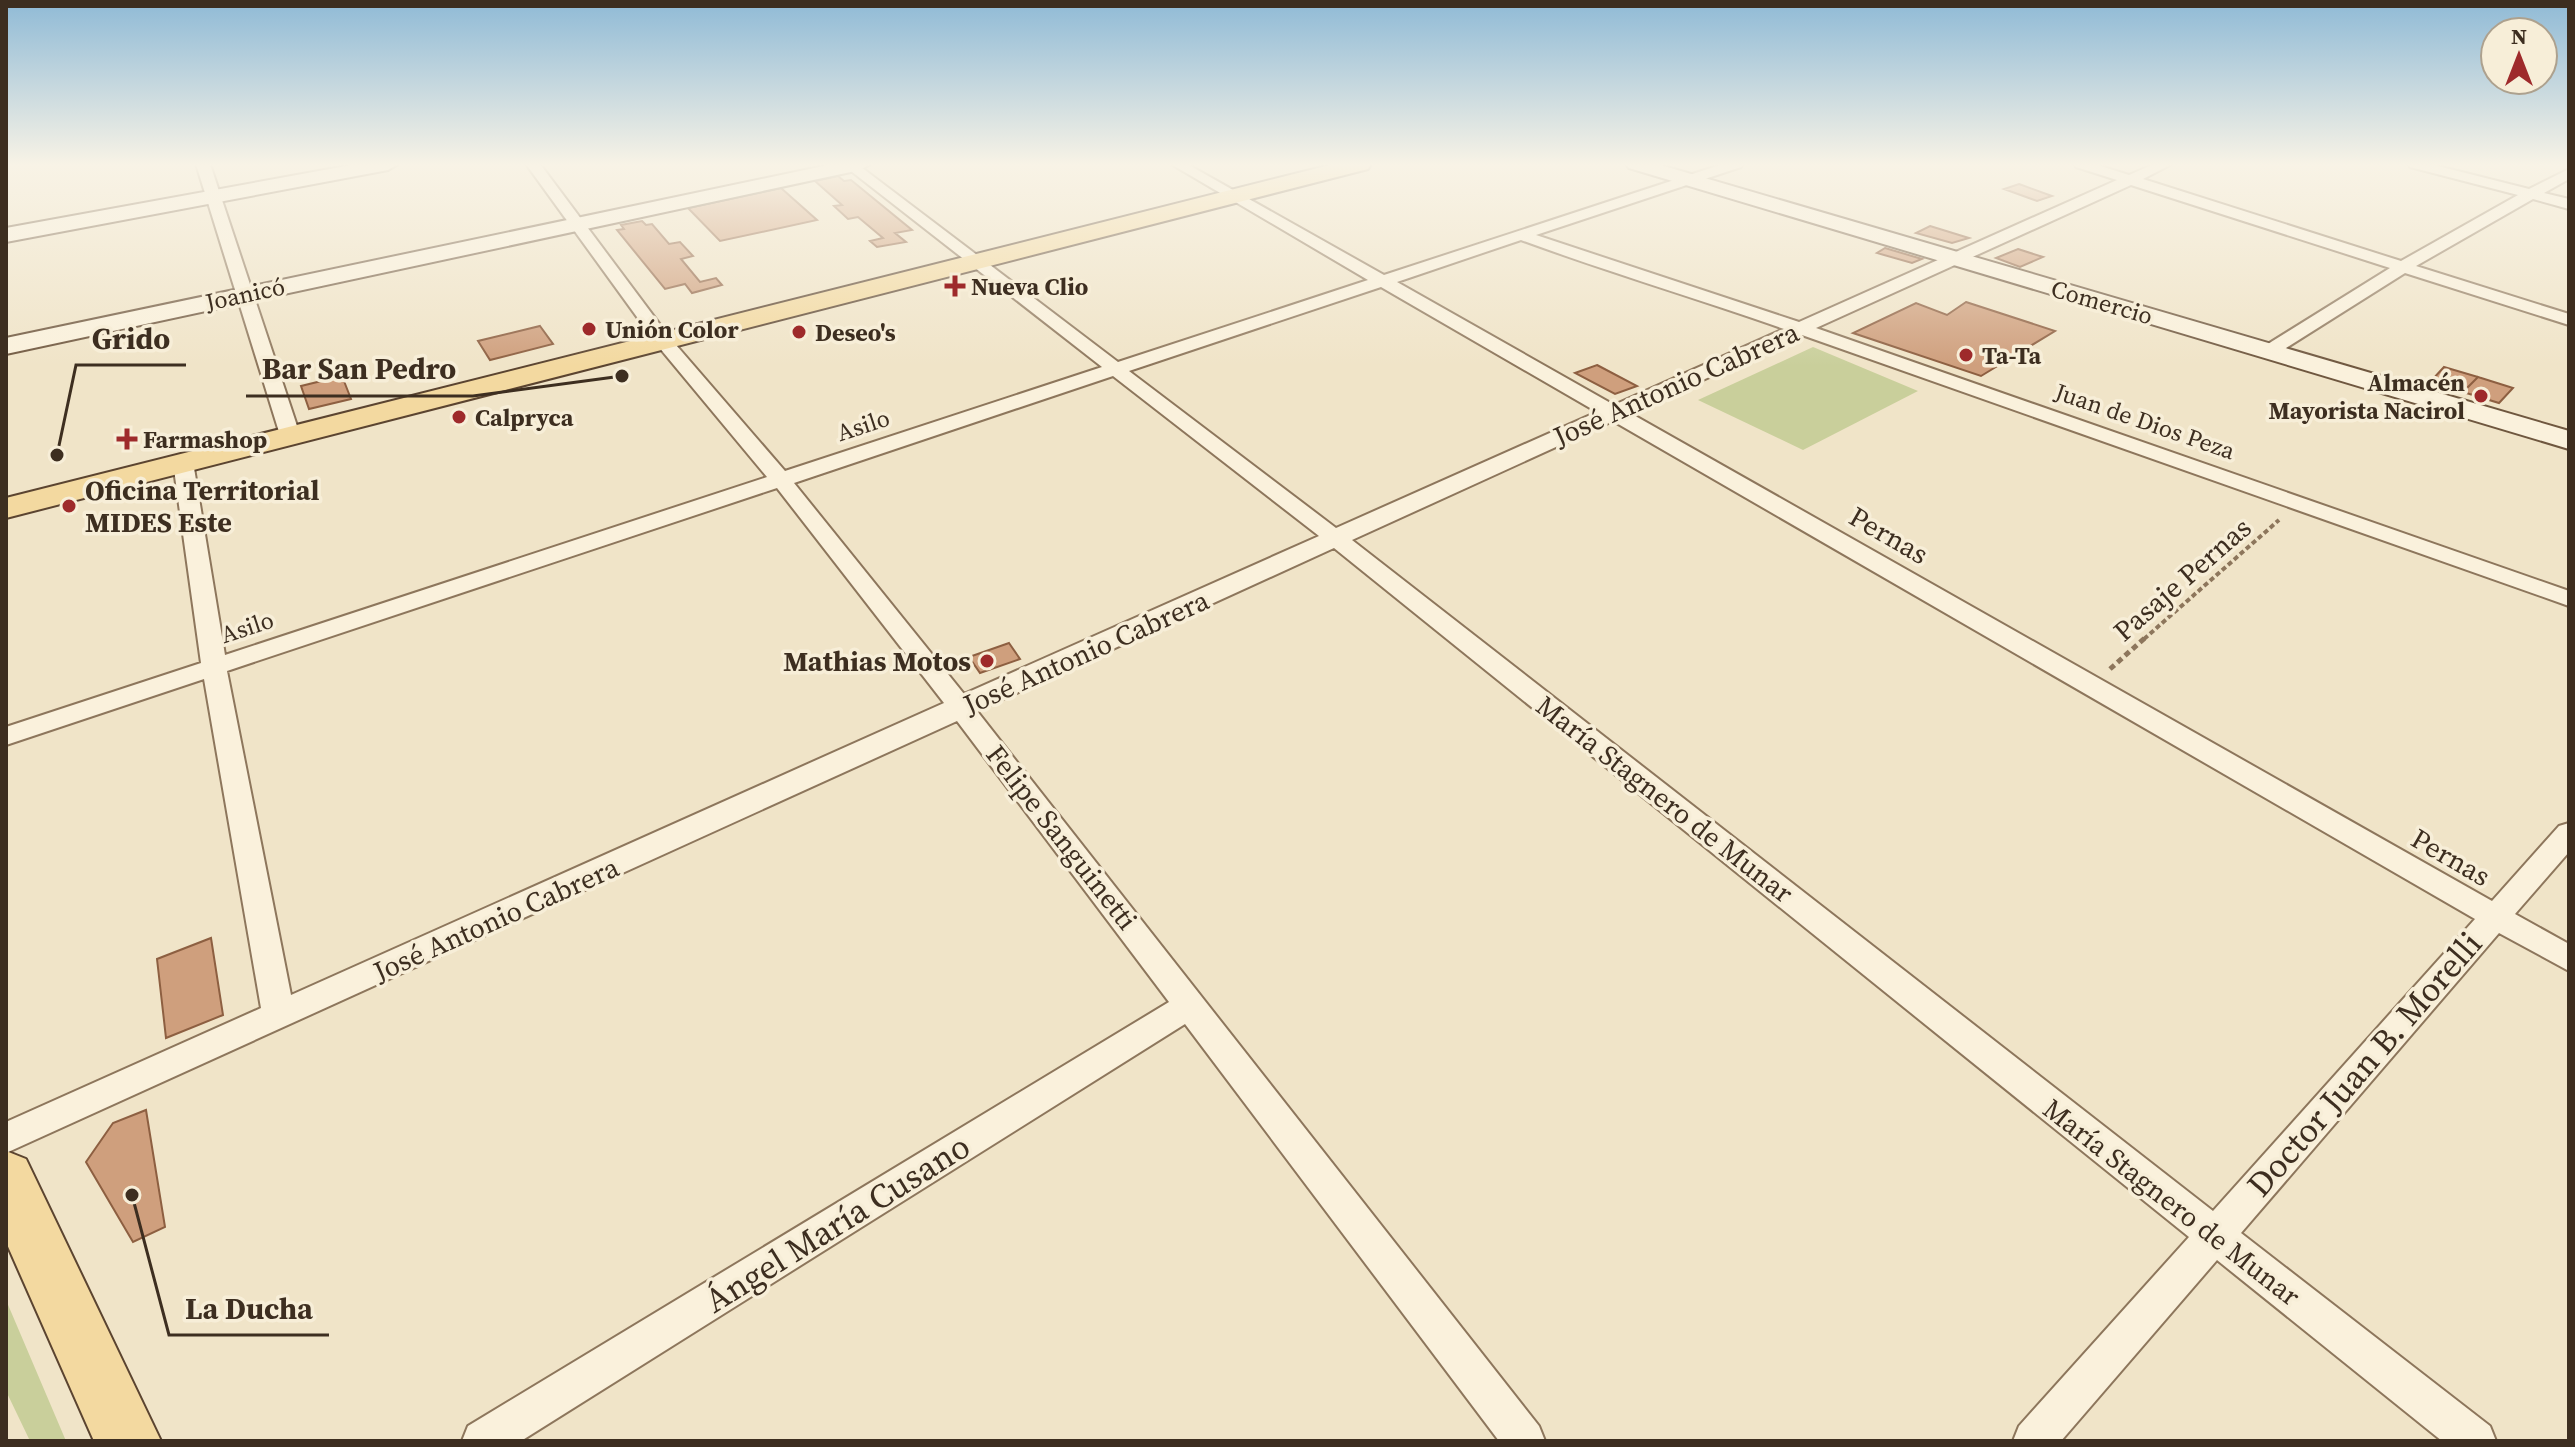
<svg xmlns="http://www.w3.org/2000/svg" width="2575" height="1447" font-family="'Source Serif 4',serif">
<rect width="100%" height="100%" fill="#f0e4c8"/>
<path fill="#c9cf9b" d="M1813 347 1918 391 1803 450 1698 400Z
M6 1300 66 1441H30L6 1391Z"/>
<path fill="#cf9f7d" stroke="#8d5f41" stroke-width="2" d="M838 176 844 181 851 180 912 230 895 233 906 242 877 247 870 241 883 238 858 217 848 219 834 206 842 205 815 181Z
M2019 184 2052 196 2037 201 2004 189Z
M781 188 817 220 720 241 688 208Z
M642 221 646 225 652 224 669 244 680 242 693 256 681 259 700 282 716 278 722 285 692 293 685 284 665 289 617 230 624 229 621 225Z
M1930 226 1969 238 1952 243 1916 233Z
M1885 248 1922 259 1912 263 1877 253Z
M2018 249 2043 257 2020 267 1996 258Z
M1966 302 2055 331 1981 376 1853 333 1916 303 1947 315Z
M540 326 553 344 490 360 478 341Z
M1597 365 1637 386 1615 394 1575 373Z
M2444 367 2478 377 2464 391 2431 381Z
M342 376 351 399 309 409 301 386Z
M2478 377 2513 388 2499 403 2463 392Z
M1009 643 1020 659 980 673 969 657Z
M211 938 223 1015 166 1038 157 959Z
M146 1110 165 1227 133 1242 86 1162 113 1123Z"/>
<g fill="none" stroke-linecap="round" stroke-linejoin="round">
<defs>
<path id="street" d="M196 164H210L300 435 297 439 290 441 280 435Z
M526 164H540L670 338 785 471 1102 367 842 164H857L1118 362 1368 280 1171 164H1187L1384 275 1723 164H1743L1741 167 1536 235 1799 322 2117 180 2076 167 2074 164H2094L2129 175 2154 164H2172L2143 179 2401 261 2518 195 2410 167 2408 164H2430L2529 189 2569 169V179L2544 193 2569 199V209L2533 199 2416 266 2569 314V325L2405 273 2275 355H2263L2260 351 2263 347 2390 268 2131 185 1816 328 2569 591V606L1802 335 1630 413 2492 901 2559 826 2569 823V852L2515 914 2569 944V971L2499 933 2241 1233 2490 1426 2496 1441H2442L2217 1260 2061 1441H2013L2019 1426 2189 1237 1334 548 977 711 1539 1426 1545 1441H1499L1185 1024 521 1441H462L468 1426 1169 1002 957 721 6 1153V1122L261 1008 204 679 6 745V727L201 663 173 462 176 458 183 456 193 462 225 655 767 477 658 346ZM1521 240C1608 272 1696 298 1784 329L1614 405 1397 282ZM1381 287 1597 412 1336 528 1129 371ZM1113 376 1319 536 964 694 794 483ZM1613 421 2475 919 2213 1211 1352 540ZM777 488 944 703 291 995 227 671Z"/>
<path id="secondary" d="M357 164H398L388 170 6 242V228Z
M833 164H870L860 170 6 354V338Z
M1626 164H1657L2569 431V449L1629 168Z"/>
<path id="primary" d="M1334 164H1371L1368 169 6 518V498Z
M6 1151 26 1159 161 1441H94L6 1242Z"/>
</defs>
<use href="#street" stroke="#8d765c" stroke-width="4"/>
<use href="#secondary" stroke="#6f573f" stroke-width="4"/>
<use href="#primary" stroke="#5b4430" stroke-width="4"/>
<path stroke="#8d765c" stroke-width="4" stroke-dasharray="5 3" stroke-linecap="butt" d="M2144 639 2279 520"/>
<path stroke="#8d765c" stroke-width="5" stroke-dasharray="6 4" stroke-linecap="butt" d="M2110 669 2146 637"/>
<use href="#street" fill="#faf1dc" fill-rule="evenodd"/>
<use href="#secondary" fill="#faf1dc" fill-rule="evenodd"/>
<use href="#primary" fill="#f3d9a0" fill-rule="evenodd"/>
</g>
<linearGradient id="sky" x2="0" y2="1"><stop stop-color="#8fbad6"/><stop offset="0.45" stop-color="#f8f3e6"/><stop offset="1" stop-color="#f8f3e6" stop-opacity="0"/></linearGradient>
<rect width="2575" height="366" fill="url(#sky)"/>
<g fill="#9e2a2b" stroke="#f7eed8" stroke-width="3">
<path d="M951 274h8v8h8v8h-8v8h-8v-8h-8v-8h8z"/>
<circle cx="589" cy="329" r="8"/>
<circle cx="799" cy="332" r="8"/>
<circle cx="1966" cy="355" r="8"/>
<circle cx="2481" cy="396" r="8"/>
<circle cx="459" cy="417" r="8"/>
<path d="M123 427h8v8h8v8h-8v8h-8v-8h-8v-8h8z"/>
<circle cx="69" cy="506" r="8"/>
<circle cx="987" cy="661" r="8"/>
</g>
<g text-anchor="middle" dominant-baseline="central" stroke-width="7" stroke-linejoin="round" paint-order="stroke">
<g font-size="24" font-weight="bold" fill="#3d2e20" stroke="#f7eed8" text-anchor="start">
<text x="971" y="286">Nueva Clio</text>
<text x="605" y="329">Unión Color</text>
<text x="815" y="332">Deseo's</text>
<text x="1982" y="355">Ta-Ta</text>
<text x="2465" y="382" text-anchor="end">Almacén<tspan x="2465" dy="28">Mayorista Nacirol</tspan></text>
<text x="475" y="417">Calpryca</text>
<text x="143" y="439">Farmashop</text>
</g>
<g font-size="24" fill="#3d2e20" stroke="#f7eed8">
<text transform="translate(245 294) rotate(-12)">Joanicó</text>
<text transform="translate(2102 302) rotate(16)">Comercio</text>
<text transform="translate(2145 421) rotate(19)">Juan de Dios Peza</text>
<text transform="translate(863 425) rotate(-18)">Asilo</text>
<text transform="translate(247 627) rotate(-18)">Asilo</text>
</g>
<g font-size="28" fill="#3d2e20" stroke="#f7eed8">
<text transform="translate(1676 384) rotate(-24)">José Antonio Cabrera</text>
<text transform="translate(1889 535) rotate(30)">Pernas</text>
<text transform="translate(2182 579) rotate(-41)">Pasaje Pernas</text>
<text transform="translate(1086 652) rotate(-24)">José Antonio Cabrera</text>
<text transform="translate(1665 799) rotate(38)">María Stagnero de Munar</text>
<text transform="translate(1062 837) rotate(52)">Felipe Sanguinetti</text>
<text transform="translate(2451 857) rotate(30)">Pernas</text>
<text transform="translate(496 919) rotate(-24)">José Antonio Cabrera</text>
<text transform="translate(2172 1202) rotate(38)">María Stagnero de Munar</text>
</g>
<g font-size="28" font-weight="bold" fill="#3d2e20" stroke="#f7eed8" text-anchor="start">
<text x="85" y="490">Oficina Territorial<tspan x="85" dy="32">MIDES Este</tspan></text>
<text x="971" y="661" text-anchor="end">Mathias Motos</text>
</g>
<g font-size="34" fill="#3d2e20" stroke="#f7eed8">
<text transform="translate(2364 1064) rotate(-49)">Doctor Juan B. Morelli</text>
<text transform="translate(837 1223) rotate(-32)">Ángel María Cusano</text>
</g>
</g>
<path fill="none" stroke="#3d2e20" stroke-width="3" d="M57 455L76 365H186M622 376L473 396H246M132 1195L169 1335H329"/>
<g fill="#3d2e20" stroke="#f7eed8" stroke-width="3">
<circle cx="57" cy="455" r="8"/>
<circle cx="622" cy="376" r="8"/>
<circle cx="132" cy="1195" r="8"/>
</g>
<g font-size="30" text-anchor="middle" font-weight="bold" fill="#3d2e20" stroke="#f7eed8" stroke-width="7" stroke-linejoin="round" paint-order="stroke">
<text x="131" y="349">Grido</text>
<text x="359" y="379">Bar San Pedro</text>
<text x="249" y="1319">La Ducha</text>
</g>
<rect width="2575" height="1447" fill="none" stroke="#3d2e20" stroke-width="16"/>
<g transform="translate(2519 56)"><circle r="38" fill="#f7eed8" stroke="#ada18e" stroke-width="2"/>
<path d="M0-6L14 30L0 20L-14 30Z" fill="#9e2a2b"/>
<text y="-12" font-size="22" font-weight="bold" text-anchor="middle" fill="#3d2e20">N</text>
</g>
</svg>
